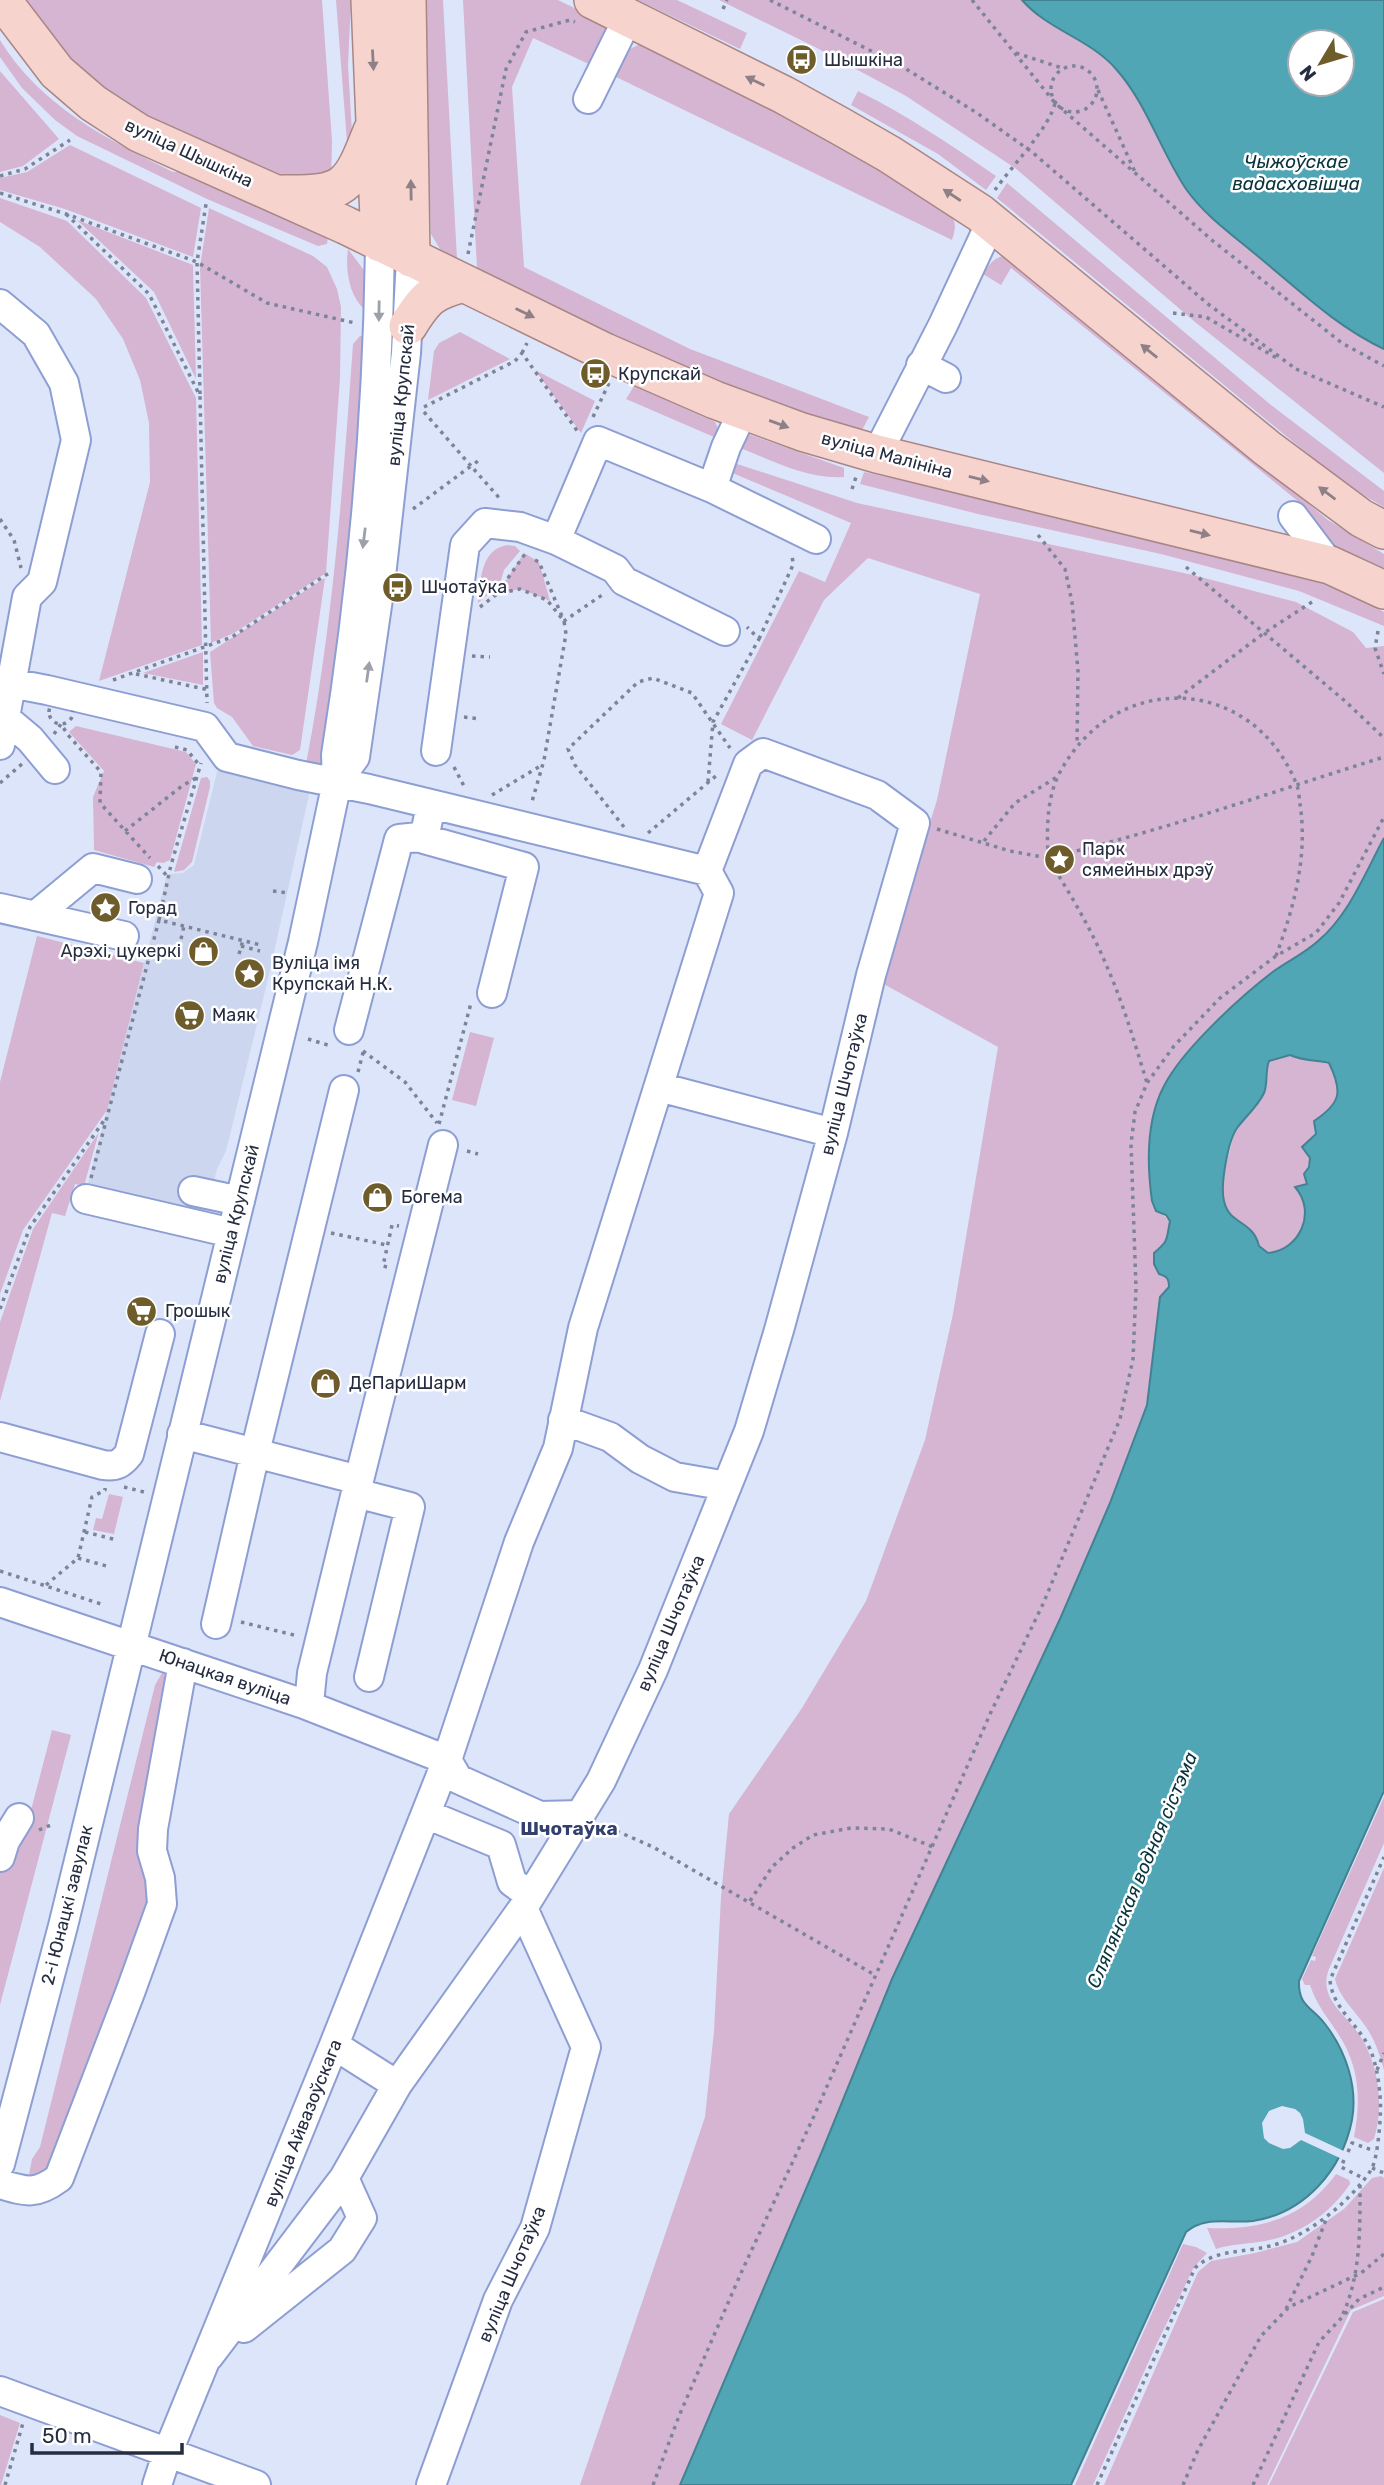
<svg xmlns="http://www.w3.org/2000/svg" width="1384" height="2485" font-family="Rubik,sans-serif">
<rect width="100%" height="100%" fill="#dde5fb"/>
<path fill="#cdd6ef" d="M223 748 310 790 268 979 226 1151 217 1169 204 1221 86 1191 167 874 183 873 194 865Z"/>
<path fill="#d5b5d1" d="M18 0H322L332 141 331 182 300 185 138 116 85 84Z
M336 0H351L348 65 352 133 344 166 347 142Z
M423 0H443L457 259 440 249 431 234Z
M463 0H558L599 20 604 24 607 36 593 66 533 38 512 87 524 267 690 349 869 417 860 434 695 374 477 268Z
M638 0H677L747 33 740 49Z
M719 0H1022C1048 30 1090 39 1116 69 1147 104 1160 150 1186 189 1205 216 1234 236 1260 258 1300 291 1337 327 1384 349V473L1195 322 1015 168 906 96 815 47Z
M0 40C40 106 107 139 173 172H181L328 236 327 244 318 246 207 199 77 136 55 120 22 88 0 57Z
M644 42 836 137 948 211C957 222 956 227 952 240L612 75 626 51Z
M0 71 59 139 23 166 0 172Z
M858 91C907 115 951 145 996 176L986 190 938 154 851 105Z
M70 145 201 208 193 257 65 209 0 190V178L27 172Z
M1007 183 1271 405 1384 491V507L1360 493 1320 464 997 198Z
M0 198 67 221 146 298 196 398 202 645 99 681 150 482 149 423 140 380 123 339 96 299 40 247 0 222Z
M209 208 313 256 327 267 337 289 341 307 340 378 326 573 234 633 211 643 200 267Z
M77 220 193 265 196 379 154 292Z
M348 249 366 273 365 310C349 296 345 270 348 249Z
M1010 255 1328 520 1384 554V570L1323 543 1296 509 1299 502 1011 268 1001 285 983 274C991 262 995 256 1010 255Z
M460 332 510 359 428 400 434 351 439 343Z
M360 336H372L362 478 324 763 306 764C333 625 343 484 353 344Z
M535 370 595 401 581 433Z
M634 386 715 422 718 428 714 437 626 399Z
M745 433 844 468V477C807 480 767 458 733 445Z
M734 463 857 503 1193 575 1296 602 1353 632 1366 648 1384 646V838L1350 903 1332 927 1318 942 1272 973 1163 1087 1149 1135 1152 1201 1153 1206 1170 1221C1168 1232 1168 1246 1156 1250L1169 1281V1287L1160 1297 1147 1405 1110 1503 1060 1619 892 1979 823 2149 680 2485H580L705 2117 714 2031 721 1897 729 1814 802 1708 866 1601 925 1440 953 1314 998 1047 880 982 937 800 980 594 868 558 824 600 752 740 721 724 799 571 825 582 851 523 730 472Z
M864 472 1244 557 1337 586 1384 612V626L1299 591 1161 554 978 514 860 484Z
M507 545 515 546 520 551 504 570 500 584 478 603C481 580 480 550 507 545Z
M524 553 539 562 550 601 520 589 497 594Z
M325 578 300 750 292 755 253 746 232 717 217 708 214 703 210 652Z
M203 652V685L143 673Z
M76 726 186 752 196 764 170 860 163 863 157 862 154 867 94 850 93 797 104 771 69 732Z
M207 777 210 781V787L192 862 184 870 174 872 201 778Z
M37 936 144 963 107 1110 23 1230 0 1294V1082Z
M470 1032 494 1038 476 1106 452 1100Z
M1290 1055C1303 1061 1315 1060 1329 1064 1343 1092 1341 1103 1314 1121 1316 1138 1313 1160 1304 1174L1308 1184 1304 1187C1302 1195 1305 1201 1306 1209 1306 1233 1289 1251 1268 1253 1250 1239 1249 1226 1229 1215L1223 1200V1177L1235 1130 1265 1092 1266 1069 1269 1061Z
M99 1132 84 1186 75 1184 65 1216 52 1213 0 1401V1322L33 1229Z
M109 1494 123 1497 114 1534 93 1530 96 1518 102 1519Z
M162 1673 169 1674 156 1891 57 2175 27 2185 32 2159 40 2147 155 1685Z
M52 1730 71 1735 0 2005V1868L30 1814Z
M1384 1797V1843L1329 1969C1317 2000 1349 2016 1362 2039 1379 2067 1384 2108 1374 2139L1368 2143 1354 2137C1361 2099 1360 2066 1337 2032 1326 2015 1317 2006 1310 1985H1305L1302 1979 1311 1960 1315 1961 1316 1957 1312 1956Z
M1384 1868V2070C1380 2055 1375 2040 1366 2027 1356 2012 1339 1997 1335 1979Z
M1336 2174 1349 2180 1350 2184C1331 2213 1299 2235 1265 2241 1249 2244 1231 2244 1216 2249L1207 2228C1261 2230 1303 2219 1336 2174Z
M1381 2176 1384 2178V2296L1351 2310 1267 2485H1104L1198 2272 1211 2261 1255 2253 1297 2242 1344 2209 1372 2178Z
M1183 2244 1196 2247 1207 2253 1194 2267 1158 2341 1093 2485H1075Z
M1384 2299V2485H1269L1353 2312Z
M0 2415 20 2423 1 2485H0Z"/>
<path fill="#50a6b5" stroke="#438292" stroke-width="2" fill-rule="evenodd" d="M1022 0H1384V349C1337 327 1300 291 1260 258 1234 236 1205 216 1186 189 1160 150 1147 104 1116 69 1090 39 1048 30 1022 0ZM1342 42V84H1300V42Z
M1384 838V1791L1299 1981C1298 2006 1312 2007 1325 2024 1346 2051 1358 2087 1352 2120 1342 2170 1305 2213 1253 2221 1229 2224 1206 2215 1186 2232L1071 2485H680L823 2149 892 1979 1060 1619 1110 1503 1147 1405 1160 1297 1169 1287C1169 1279 1167 1276 1159 1274L1154 1264V1253C1169 1240 1166 1241 1170 1221L1166 1215 1156 1211 1152 1201C1147 1165 1146 1120 1164 1086 1182 1050 1241 996 1274 971 1288 961 1305 953 1318 941 1349 915 1365 873 1384 838ZM1290 1055C1303 1061 1315 1060 1329 1063 1343 1092 1341 1103 1314 1121L1316 1134 1302 1147 1310 1158 1309 1167 1304 1174 1307 1184 1295 1187C1317 1212 1300 1250 1268 1253L1259 1246C1253 1220 1229 1225 1224 1201 1220 1185 1228 1141 1237 1128 1246 1116 1258 1106 1264 1093 1268 1084 1265 1071 1269 1061Z"/>
<path fill="#dde5fb" d="M1282 2106 1295 2109 1300 2113 1303 2119 1305 2133 1346 2152 1342 2159 1301 2140 1290 2148 1283 2149 1269 2143 1264 2138 1262 2123 1269 2111Z"/>
<g fill="none" stroke-linecap="round" stroke-linejoin="round">
<defs>
<path id="minor" d="M588 99 628 18
M0 304 36 334 64 383 76 440 42 582 27 597 0 745
M921 365 946 378
M877 454 943 325 991 222
M712 488 726 447 743 411
M1293 516 1330 565
M556 540 615 569 624 581 725 631
M0 681 47 690 205 727 227 757 298 775 369 789 707 871
M5 718 30 739 55 769
M436 751 465 545 485 523 520 527 556 540 598 441 712 488 816 539
M337 782 355 757 380 585 406 353 411 258
M424 839 524 867 492 993
M0 908 124 936
M35 916 93 868 137 879
M349 1030 399 839 419 837 424 839 431 805
M659 1087 833 1133
M193 1191 240 1201
M86 1199 232 1233
M563 1420 610 1437 640 1459 675 1477 727 1486
M182 1434 359 1480 443 1145
M0 1437 103 1465C116 1467 121 1464 129 1454L160 1334
M356 1493 410 1507 369 1677
M0 1602 304 1704 447 1760
M216 1624 258 1440 344 1090
M304 1704 310 1694 312 1673 359 1480
M447 1760 458 1779 540 1816 580 1815
M426 1814 501 1845 512 1882 530 1895
M0 1857 5 1841 19 1818
M334 2045 397 2085
M0 2164 63 1926 303 942 337 782 336 755C363 585 378 414 380 243
M0 2184C27 2192 36 2195 59 2178L131 1990 162 1904 160 1878 152 1851 153 1829 183 1663
M244 2328 342 2250 362 2218 344 2178
M0 2391 256 2485
M157 2485 167 2454 334 2045 447 1760 519 1542 558 1448 583 1328 719 893 707 871 748 764 763 753 877 795 915 823 871 975 833 1133 779 1330 749 1431 653 1670 601 1781 523 1908 397 2085 344 2178 209 2356
M431 2485 498 2300 535 2228 586 2047 523 1908"/>
<path id="major" d="M2 0 57 72 93 103 139 133 345 225 605 352 715 400 802 432 877 454 1330 565 1384 590
M370 0 380 243
M407 0 411 258
M593 0 784 95 840 126 889 154 980 213 1267 448 1361 518 1384 530
M283 194C346 195 350 187 372 131
M408 326C425 298 432 291 464 283"/>
</defs>
<use href="#minor" stroke="#8d9ed2" stroke-width="32"/>
<use href="#major" stroke="#a98686" stroke-width="40"/>
<path stroke="#7d8499" stroke-width="3.5" stroke-dasharray="3.5 5" stroke-linecap="butt" d="M770 0 903 67 977 113 1032 152 1208 304 1296 369
M972 0 1055 103 1213 241 1342 343 1384 366
M723 9 727 0
M1016 53 1062 68
M1051 89a23 23 0 1 1 46 0a23 23 0 1 1-46 0Z
M796 71 806 51
M1098 90 1135 172
M0 176 25 169 70 140
M995 190C1011 167 1050 127 1055 103
M0 193 66 214 197 262 267 303 355 323
M66 214 149 294 200 396 207 703
M468 254 506 69 526 32 570 20 575 22
M1173 313 1206 317 1280 360
M522 353 527 343
M1296 369 1384 407
M200 394 197 262 206 204
M424 407 515 361 522 353 578 432
M424 412 471 466 481 459
M593 417 609 383
M852 489 856 477
M413 509 471 466 502 501
M0 519 14 540 21 568
M1038 535 1065 569 1072 602 1078 671 1077 745
M535 560 539 562 564 621 605 593
M1186 567 1345 701 1384 738
M498 592 525 554
M480 607 497 594 520 589 547 600 564 621 566 634 544 760 531 805
M1378 631 1375 648 1384 674
M759 639 793 565 792 553
M472 656 490 657
M136 674 209 690
M113 680 232 637 329 573
M1178 698 1264 633 1312 602
M49 712a12 12 0 1 1 24 0a12 12 0 1 1-24 0Z
M464 717 480 719
M54 734 61 724 68 735 101 772 100 803 150 858
M175 747 187 750 200 766
M454 767 465 788
M708 782 713 722 759 639 747 627
M0 783 22 764
M492 795 542 765
M624 827 575 765 568 749 638 682 653 678 692 693 730 748
M937 829 1010 851 1048 858C1070 894 1092 930 1108 969 1124 1006 1135 1044 1147 1083
M125 831 182 786 196 778
M648 833 717 775
M984 841 1015 803 1057 777
M158 866 168 877
M273 891 288 893
M159 920 171 865 201 763
M181 939 184 926
M241 946 260 951
M239 954 243 940
M1276 956C1294 907 1308 856 1300 804 1299 798 1299 789 1296 783 1251 673 1113 670 1059 774 1046 800 1047 831 1048 858 1162 831 1272 792 1384 757
M308 1039 331 1046
M363 1051 405 1082 437 1123
M358 1072 364 1049
M439 1124 471 1003
M467 1151 478 1154
M91 1178 159 920 261 945
M331 1233 387 1245
M387 1267 383 1266 392 1225 399 1226
M0 1309 30 1227 105 1119
M124 1487 144 1492
M85 1532 117 1540
M78 1558 110 1567
M0 1571 101 1604
M46 1585 78 1558 92 1497 105 1490V1488
M241 1622 298 1636
M601 1824 653 1847 875 1975
M39 1830 53 1824
M750 1901 772 1867 793 1848 813 1835 851 1828 889 1829 933 1847
M1377 2070 1384 2053
M1348 2152 1352 2143 1375 2151
M1344 2160 1341 2167 1363 2178
M1372 2168 1384 2173
M1286 2309 1312 2256 1327 2217
M1343 2314C1361 2274 1360 2228 1360 2184
M5 2485 23 2423
M653 2485 679 2416 741 2273 814 2116 991 1712 1043 1604 1120 1419 1133 1359 1136 1288 1131 1144 1135 1112 1147 1083 1174 1046 1220 998 1276 956 1316 933 1339 903 1384 817
M1097 2485 1195 2268C1215 2249 1243 2253 1270 2246 1307 2237 1350 2202 1371 2170 1378 2160 1382 2110 1380 2096 1379 2081 1376 2063 1370 2049 1359 2025 1332 2008 1330 1980L1384 1857
M1183 2485 1198 2450 1261 2336 1289 2307 1361 2273 1384 2254
M1253 2485 1319 2342 1359 2299 1384 2287"/>
<use href="#minor" stroke="#fff" stroke-width="28"/>
<use href="#major" stroke="#f6d3cd" stroke-width="37"/>
</g>
<defs><path id="oneway-solid" d="M-6-.8H1V-3.2L6.5 0L1 3.2V.8H-6Z" transform="scale(1.75)"/></defs>
<g fill="#8e8087">
<use href="#oneway-solid" transform="translate(373 60) rotate(87)"/>
<use href="#oneway-solid" transform="translate(755 81) rotate(-154)"/>
<use href="#oneway-solid" transform="translate(411 190) rotate(-91)"/>
<use href="#oneway-solid" transform="translate(952 195) rotate(-147)"/>
<use href="#oneway-solid" transform="translate(525 313) rotate(26)"/>
<use href="#oneway-solid" transform="translate(1149 351) rotate(-141)"/>
<use href="#oneway-solid" transform="translate(779 424) rotate(20)"/>
<use href="#oneway-solid" transform="translate(979 479) rotate(14)"/>
<use href="#oneway-solid" transform="translate(1327 493) rotate(-143)"/>
<use href="#oneway-solid" transform="translate(1200 533) rotate(14)"/>
</g>
<g fill="#9da0aa">
<use href="#oneway-solid" transform="translate(379 311) rotate(91)"/>
<use href="#oneway-solid" transform="translate(364 538) rotate(97)"/>
<use href="#oneway-solid" transform="translate(368 672) rotate(-82)"/>
</g>
<defs>
<symbol id="bus-disc" viewBox="-11 -11 22 22"><circle r="9.5" fill="#6e5d2b" stroke="#fff"/><path d="M-5-6H5V4H4V6H2V4H-2V6H-4V4H-5ZM-3.5-4V0h7V-4ZM-3.5 1.2v1.5H-2V1.2ZM2 1.2v1.5H3.5V1.2Z" fill="#fff"/></symbol>
<symbol id="sight-disc" viewBox="-11 -11 22 22"><circle r="9.5" fill="#6e5d2b" stroke="#fff"/><path d="M0-6L1.8-2.2L6-1.7L2.9 1.2L3.7 5.4L0 3.3L-3.7 5.4L-2.9 1.2L-6-1.7L-1.8-2.2Z" fill="#fff"/></symbol>
<symbol id="shop-disc" viewBox="-11 -11 22 22"><circle r="9.5" fill="#6e5d2b" stroke="#fff"/><path d="M-5-2.5h2.3a2.7 3.5 0 0 1 5.4 0H5L5.5 6h-11ZM-1.5-2.5h3a1.5 2.3 0 0 0-3 0Z" fill="#fff"/></symbol>
<symbol id="supermarket-disc" viewBox="-11 -11 22 22"><circle r="9.5" fill="#6e5d2b" stroke="#fff"/><path d="M-6-5.5h2.5l.6 2H6L4.5 2H-2.5L-4.4-4H-6ZM-1.5 3.2a1.3 1.3 0 1 0 .1 0ZM3 3.2a1.3 1.3 0 1 0 .1 0Z" fill="#fff"/></symbol>
</defs>
<g fill-rule="evenodd">
<use href="#bus-disc" x="784" y="42" width="35" height="35"/>
<use href="#bus-disc" x="578" y="356" width="35" height="35"/>
<use href="#bus-disc" x="380" y="570" width="35" height="35"/>
<use href="#sight-disc" x="1042" y="842" width="35" height="35"/>
<use href="#sight-disc" x="88" y="890" width="35" height="35"/>
<use href="#shop-disc" x="186" y="934" width="35" height="35"/>
<use href="#sight-disc" x="232" y="956" width="35" height="35"/>
<use href="#supermarket-disc" x="172" y="998" width="35" height="35"/>
<use href="#shop-disc" x="360" y="1180" width="35" height="35"/>
<use href="#supermarket-disc" x="124" y="1294" width="35" height="35"/>
<use href="#shop-disc" x="308" y="1366" width="35" height="35"/>
</g>
<g text-anchor="middle" dominant-baseline="central" stroke-width="5" stroke-linejoin="round" paint-order="stroke">
<g font-size="18" fill="#262d41" stroke="#fff" text-anchor="start">
<text x="824" y="60">Шышкіна</text>
<text x="618" y="374">Крупскай</text>
<text x="421" y="587">Шчотаўка</text>
<text x="1082" y="849">Парк<tspan x="1082" dy="21">сямейных дрэў</tspan></text>
<text x="128" y="908">Горад</text>
<text x="181" y="951" text-anchor="end">Арэхі, цукеркі</text>
<text x="272" y="963">Вуліца імя<tspan x="272" dy="21">Крупскай Н.К.</tspan></text>
<text x="212" y="1015">Маяк</text>
<text x="401" y="1197">Богема</text>
<text x="165" y="1311">Грошык</text>
<text x="349" y="1383">ДеПариШарм</text>
</g>
<g font-size="18" fill="#262d41" stroke="#fff">
<text transform="translate(189 153) rotate(25)">вуліца Шышкіна</text>
<text transform="translate(401 395) rotate(-84)">вуліца Крупскай</text>
<text transform="translate(887 455) rotate(15)">вуліца Малініна</text>
<text transform="translate(844 1084) rotate(-76)">вуліца Шчотаўка</text>
<text transform="translate(236 1214) rotate(-76)">вуліца Крупскай</text>
<text transform="translate(671 1623) rotate(-67)">вуліца Шчотаўка</text>
<text transform="translate(225 1677) rotate(19)">Юнацкая вуліца</text>
<text transform="translate(67 1905) rotate(-76)">2-і Юнацкі завулак</text>
<text transform="translate(303 2123) rotate(-68)">вуліца Айвазоўскага</text>
<text transform="translate(512 2274) rotate(-67)">вуліца Шчотаўка</text>
</g>
<g font-size="19" font-style="italic" fill="#09343b" stroke="#fff">
<text x="1296" y="161">Чыжоўскае<tspan x="1296" dy="22">вадасховішча</tspan></text>
<text transform="translate(1142 1870) rotate(-67)">Сляпянская водная сістэма</text>
</g>
<g font-size="19" font-weight="bold" fill="#333f6c" stroke="#fff">
<text x="569" y="1828">Шчотаўка</text>
</g>
</g>
<g transform="translate(1321 63) rotate(232)"><circle r="33" fill="#ffffff" stroke="#a8abb3" stroke-width="2"/>
<path d="M0-5L12 26L0 18L-12 26Z" fill="#6e5d2b"/>
<text y="-10" font-size="19" font-weight="bold" text-anchor="middle" fill="#262d41">N</text>
</g>
<path d="M32 2443v10h150v-10" fill="none" stroke="#262d41" stroke-width="3.5"/>
<text x="42" y="2443" font-size="21" fill="#262d41" stroke="#ffffff" stroke-width="5" paint-order="stroke">50 m</text>
</svg>
